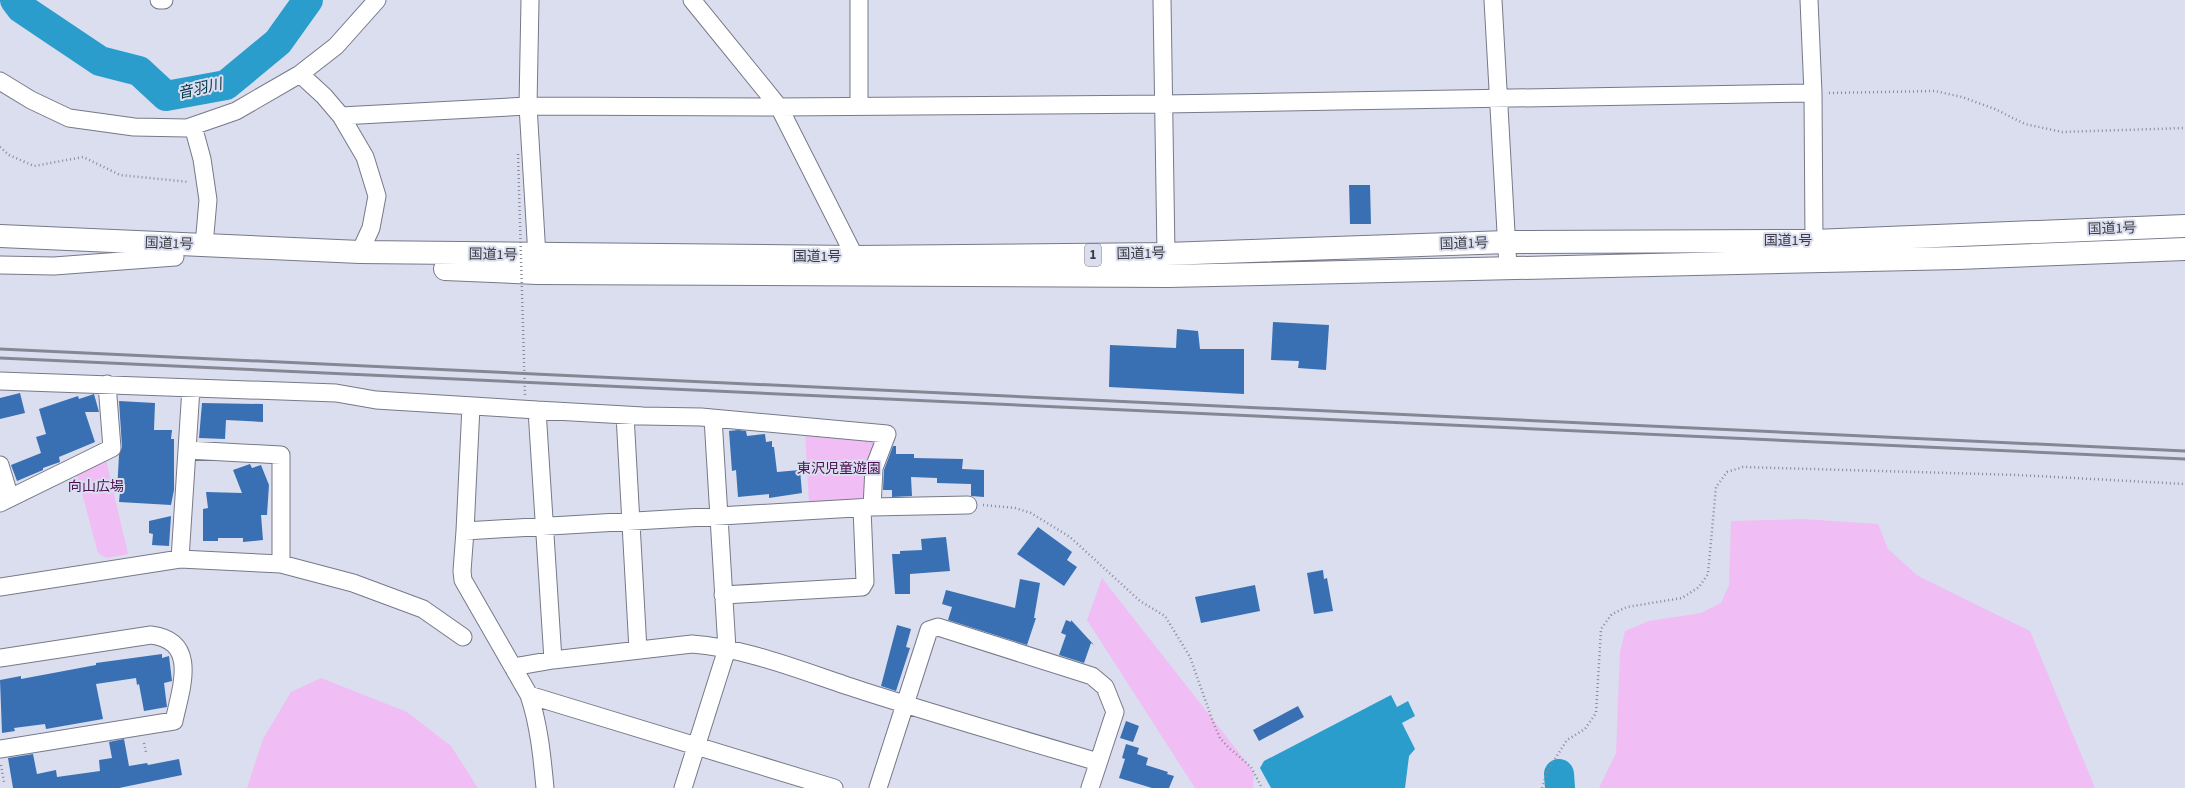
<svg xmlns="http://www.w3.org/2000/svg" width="2185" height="788" font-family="'Source Sans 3','Noto Sans JP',sans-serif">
<rect width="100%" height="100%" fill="#dadeef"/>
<path fill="#f0bef4" d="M805 433 881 440 868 499 809 503Z
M105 455 128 554 106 558 98 553 77 475 81 468Z
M1803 519 1878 524 1888 549 1918 576 2030 631 2095 788H1599L1616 753 1620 652 1625 631 1649 621 1701 613 1721 603 1729 585 1731 521Z
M1102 578 1254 772 1253 788H1195L1087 620Z
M321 678 407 712 451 746 478 788H247L263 739 291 692Z"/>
<path fill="#2a9dcd" d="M1391 695 1397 707 1408 701 1415 716 1402 723 1415 749 1409 756 1405 788H1271L1260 768 1264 761Z"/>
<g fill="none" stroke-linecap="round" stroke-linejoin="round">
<path stroke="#2a9dcd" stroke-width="30" d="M15 0 21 8 100 61 139 71 166 96 226 85 278 42 308 0
M1559 774 1560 788"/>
</g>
<path fill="#3970b3" d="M1349 185H1370L1371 224H1350Z
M1273 322 1329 325 1326 370 1298 368 1299 361 1271 360Z
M1177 329 1198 331 1200 349H1244V394L1109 387 1110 345 1176 348Z
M20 393 25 413 0 419V398Z
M94 394 99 412H85L95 442 59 457 60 462 43 468V470L17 481 11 465 41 453 36 437 46 434 39 409 78 396 79 399Z
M119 401 155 403 154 430H172L171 439H174V490L171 505 119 502 120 492 117 491 119 455 122 447Z
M202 403 263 404V422L226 420 225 439 199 438Z
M738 430 746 431 747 436 765 434 766 442 772 441V447H774L777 472 800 470 802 493 769 498V494L738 497 736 470 732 471 729 431Z
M893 446H896V454H914V458L963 459 962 469 984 470V497L971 496V484L937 483V478L911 477 912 496 892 497V490H883L884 470Z
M250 464 252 468 261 465 269 485 267 515H261L263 540 243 542V538H218V541H203V509L208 508 206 492 242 493 233 470Z
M171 516 169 546 152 545 153 534 149 533V521Z
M1038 527 1072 552 1067 560 1077 567 1064 586 1017 554Z
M946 537 950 571 910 574V594H895L892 554H900V551L922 550 921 539Z
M1323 570 1324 579 1327 578 1333 611 1314 614 1307 573Z
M1020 579 1040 583 1034 618H1036L1027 645 948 620 952 607 942 604 946 590 1015 608Z
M1255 585 1260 611 1201 623 1195 597Z
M1066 620 1071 622V620L1094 645 1091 643 1084 663 1059 655 1066 635 1061 633Z
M897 625 911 629 906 647 910 648 896 691 881 686Z
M162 654V658L169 656 172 681 164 683 167 707 144 711 139 684 137 685 136 678 96 684 103 719 46 729 45 724 14 728 15 731 2 733 0 680 21 676V679L96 665V663Z
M1298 706 1304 717 1259 741 1253 730Z
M1126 721 1139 726 1133 742 1120 738Z
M124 739 129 766 147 763 148 765 179 759 182 775 119 788H13L8 758 33 754 37 774 56 770 57 777 100 771 99 760 112 758 109 742Z
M1126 744 1139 748 1137 754 1148 758 1146 765 1168 772 1167 774 1174 776 1169 788H1152L1119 778 1125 759 1122 758Z"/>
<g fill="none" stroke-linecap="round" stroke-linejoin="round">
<defs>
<path id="minor" d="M159 0H164
M530 0 528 106 537 256
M692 0 779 107 855 257
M1162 0 1166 254
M1493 0 1508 268
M1809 0 1813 93 1814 241
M300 74 324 96 341 116 528 106 779 107 1164 104 1813 93
M0 81 31 100 69 118 134 127 187 128 236 111 300 74 336 46 377 0
M859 106V0
M341 116 365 157 377 196 371 228 360 252
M193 126 202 159 208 200 204 245
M0 265 54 266 175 257
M0 381 336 393 376 400 537 410 553 660
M537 410 643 416 701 417 887 434 874 468 872 507
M625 415 638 650
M187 450 281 455V564
M0 465 10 498
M0 503 112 448 107 384
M465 531 471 406
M180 559 191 388
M0 587 180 559 281 564 353 583 423 609 463 637
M723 595 862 587 865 582 862 508
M0 658 151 635C199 641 181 688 174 721L0 749
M513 667 553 660 692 644C748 648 809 674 863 691 941 716 1020 739 1098 762
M529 695 834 788
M545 788C542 756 539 725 529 695L463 580 462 571 465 531 872 507 968 505
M683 788 727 649 713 418
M878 788 929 630 938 627 1092 676 1105 687 1115 712 1090 788"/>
<path id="highway" d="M0 236 360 252 855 257 1166 254 1507 242 1814 241 2185 226
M445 269 537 273 1168 276 1958 258 2185 249"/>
</defs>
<use href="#minor" stroke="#767988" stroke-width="19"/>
<use href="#highway" stroke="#767988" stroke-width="24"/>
<path stroke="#898b97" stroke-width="2.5" stroke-dasharray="1 3" stroke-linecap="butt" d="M1829 93 1935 91 1962 97 1995 109 2025 124 2062 132 2185 128
M0 147 9 155 34 166 83 157 120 175 189 182
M983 505 1015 508 1031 513 1070 537 1140 601 1165 616 1190 657 1213 722 1220 738 1228 747 1251 767 1262 788
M144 743 146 752
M1 765 4 782
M1542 788 1548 770 1567 740 1585 729 1596 713 1601 629 1612 614 1627 607 1682 598 1699 587 1708 574 1716 487 1727 472 1743 467 2018 475 2185 484"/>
<use href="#minor" stroke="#fff" stroke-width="17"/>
<use href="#highway" stroke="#fff" stroke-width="22"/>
<path stroke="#858793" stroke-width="3" d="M0 349 2185 451
M0 358 2185 459"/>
<path stroke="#898b97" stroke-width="2.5" stroke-dasharray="1 3" stroke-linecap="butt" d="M518 154 525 396"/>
</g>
<g text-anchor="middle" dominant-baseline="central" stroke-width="4" stroke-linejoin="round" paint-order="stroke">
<rect fill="#dadeef" stroke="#6b6d77" stroke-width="1" x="1085" y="244" width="16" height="22" rx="3"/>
<g font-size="13" font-weight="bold" fill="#3b3c43">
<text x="1093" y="255">1</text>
</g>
<g font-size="14" fill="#3b3c43" stroke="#dadeef">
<text transform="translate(2112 229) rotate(-2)">国道1号</text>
<text x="1788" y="241">国道1号</text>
<text transform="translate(169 244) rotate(2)">国道1号</text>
<text transform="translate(1464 244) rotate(-2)">国道1号</text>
<text transform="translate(1141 254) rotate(-1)">国道1号</text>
<text transform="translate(493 255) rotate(1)">国道1号</text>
<text x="817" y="257">国道1号</text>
</g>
<g font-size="14" fill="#4a1051" stroke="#dadeef">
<text x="839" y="469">東沢児童遊園</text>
<text x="96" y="487">向山広場</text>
</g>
<g font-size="15" font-style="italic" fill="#04364a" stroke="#dadeef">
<text transform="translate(200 89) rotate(-13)">音羽川</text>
</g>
</g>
</svg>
